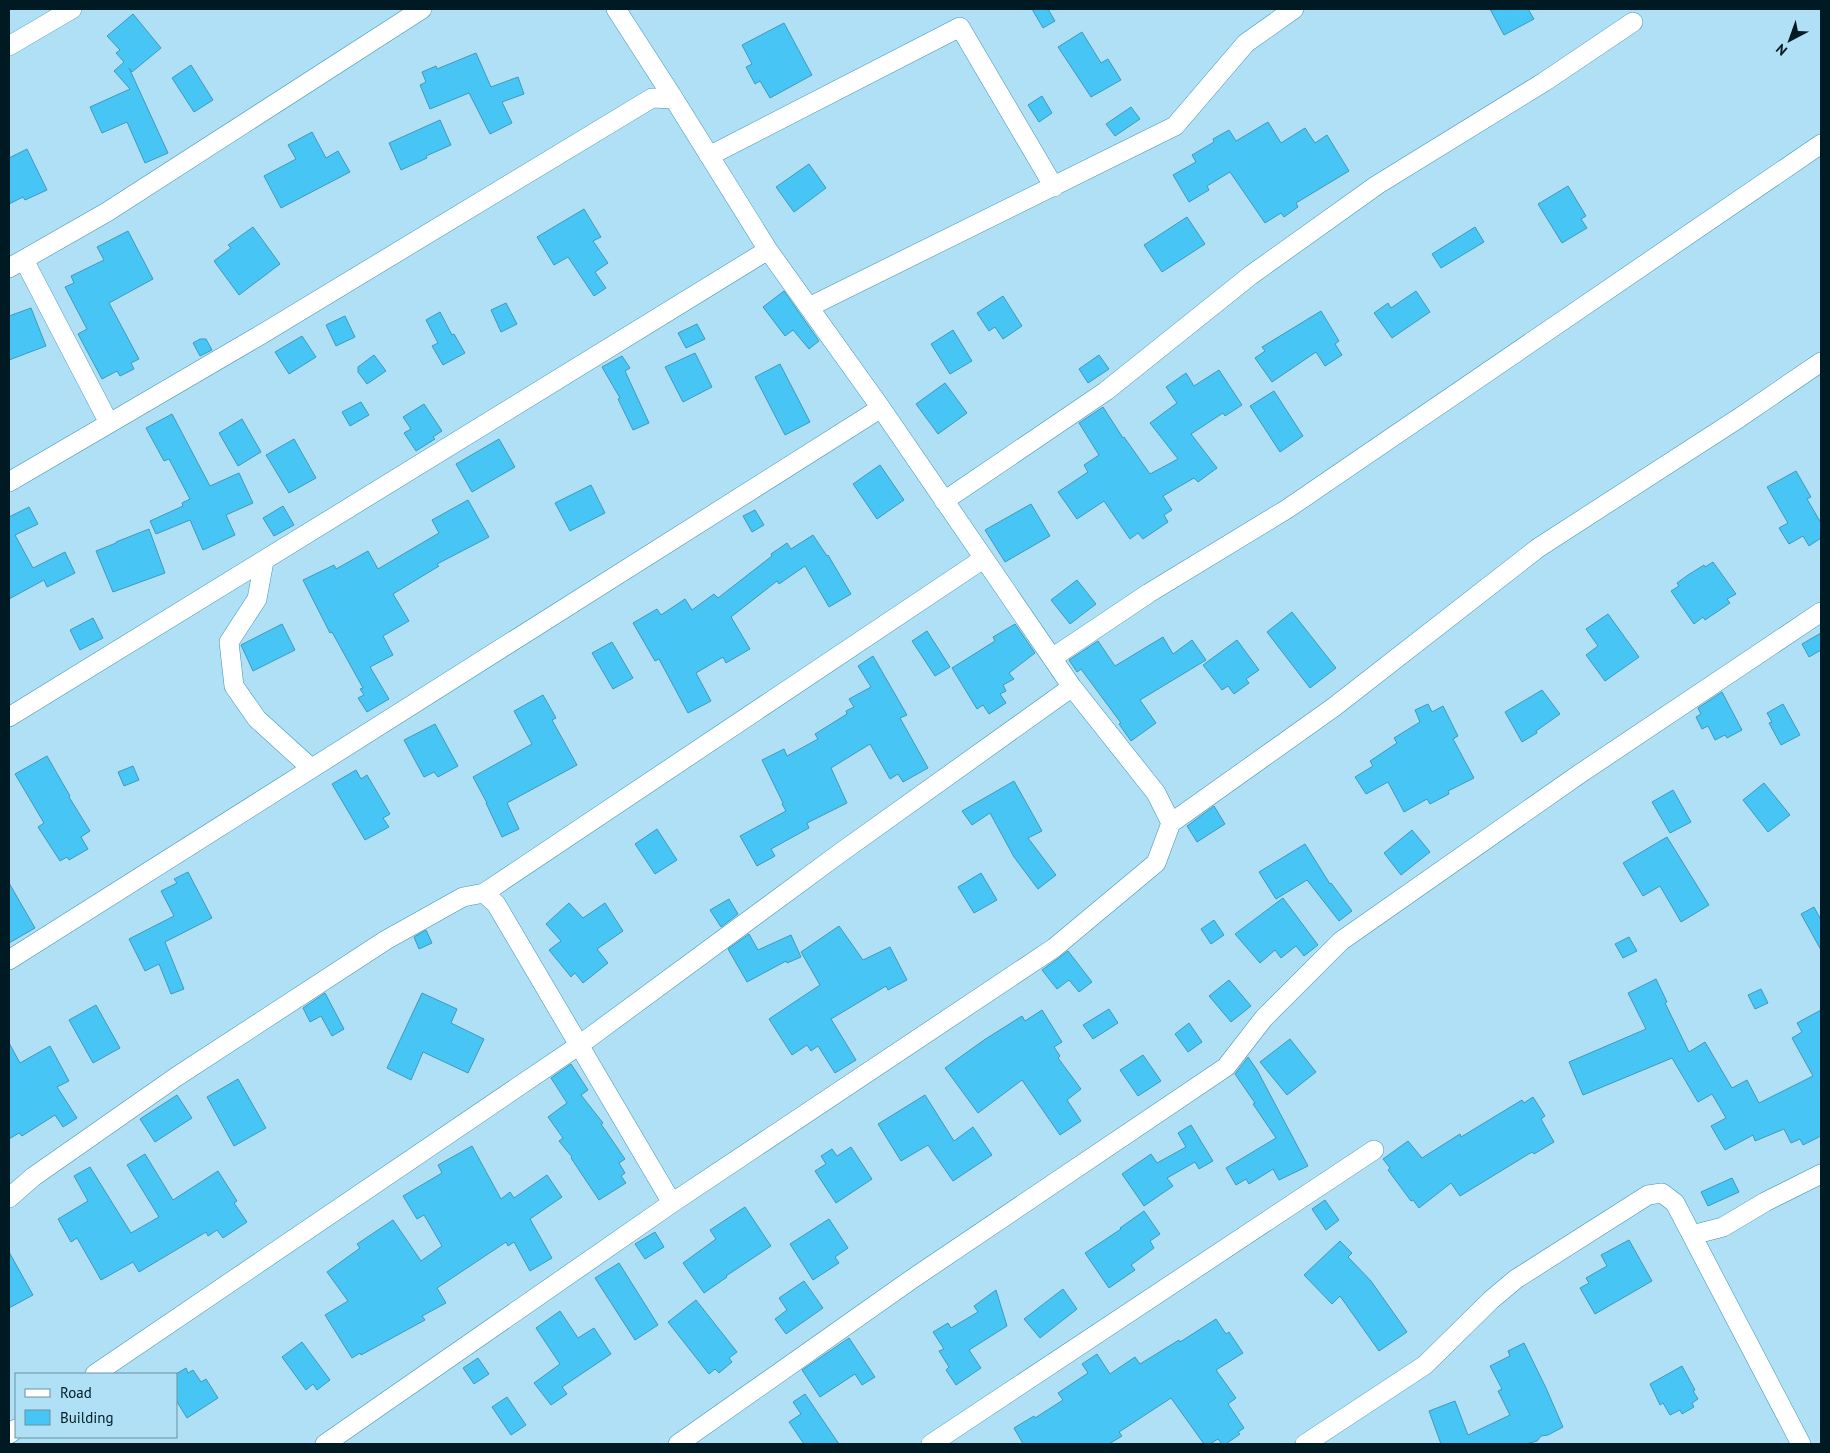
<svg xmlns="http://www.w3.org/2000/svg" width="1830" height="1453" font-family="'PT Sans',sans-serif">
<rect width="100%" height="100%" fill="#afe0f5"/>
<path fill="#47c6f5" stroke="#4199bb" d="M1032 9H1048L1055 21 1043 28Z
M1490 9H1528L1534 19 1504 35Z
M133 14 161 48 132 72 129 68 168 153 145 163 127 122 102 133 90 107 130 89 114 71 124 62 116 53 120 50 107 36Z
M784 23 812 75 770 98 760 81 755 84 746 67 752 64 742 45Z
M1082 32 1101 63 1108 59 1121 80 1091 97 1058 47Z
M476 53 491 87 518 77 524 94 502 102 512 123 490 134 469 93 430 109 420 85 426 82 422 72 436 66 437 69Z
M191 65 213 100 194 112 172 78Z
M1042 96 1052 113 1039 122 1028 105Z
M1131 107 1140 119 1115 136 1106 124Z
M440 120 451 145 426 156 427 158 401 170 389 143Z
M1268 122 1281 143 1305 128 1315 143 1327 135 1349 171 1296 203 1298 207 1284 217 1281 213 1265 223 1230 172 1207 186 1209 190 1189 202 1173 175 1196 162 1192 155 1214 142 1213 139 1229 130 1236 141Z
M312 132 326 158 338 151 350 172 281 208 264 176 296 159 288 145Z
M27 149 47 190 25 200 23 197 9 204V158Z
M809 164 826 188 794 212 776 187Z
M1568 186 1586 216 1581 219 1587 228 1562 243 1538 204Z
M584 209 601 237 593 241 608 263 595 272 606 288 594 296 568 257 554 265 537 237Z
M1187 217 1205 244 1162 272 1144 245Z
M253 227 280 264 239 295 214 261 231 248 228 245Z
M1475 227 1484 242 1441 268 1432 254Z
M128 231 153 279 109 303 139 359 131 363 134 369 120 376 117 371 102 379 78 334 87 329 65 287 74 283 71 276 104 260 97 247Z
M784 291 819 341 809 349 793 330 785 336 763 307Z
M1416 291 1430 312 1392 338 1374 313 1388 303 1391 308Z
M1003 296 1022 326 1003 339 995 327 989 331 977 313Z
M506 303 517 324 501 332 491 310Z
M31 308 46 346 9 360V316Z
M1321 311 1339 341 1335 344 1342 355 1325 366 1316 352 1272 382 1255 358 1265 351 1262 347Z
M440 312 452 335 454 334 465 353 443 365 432 346 438 343 426 320Z
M345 316 355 337 336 346 326 325Z
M697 324 705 339 686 348 678 333Z
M953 330 972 361 950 374 931 344Z
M302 336 316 357 289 374 275 352Z
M200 339H206L212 350 200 356 193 343Z
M695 353 712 387 683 402 665 367Z
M374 355 386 371 367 384 358 372V367Z
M1099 355 1109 369 1088 383 1079 369Z
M622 356 630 368 625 371 649 423 633 430 618 399 620 398 602 367Z
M780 364 810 422 785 435 755 377Z
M1219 370 1242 405 1225 416 1223 413 1191 434 1217 468 1198 482 1194 478 1163 496 1172 510 1164 515 1168 522 1143 539 1138 533 1130 539 1104 501 1077 519 1058 492 1088 472 1084 465 1099 455 1079 423 1103 407 1123 438 1124 437 1150 474 1178 459 1150 423 1177 403 1166 387 1186 373 1194 386Z
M945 383 967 413 938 434 916 404Z
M1274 391 1303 436 1280 452 1250 406Z
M361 402 369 415 350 426 342 412Z
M424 404 442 431 433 437 435 439 416 451 404 433 411 429 403 417Z
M172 414 210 486 239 473 253 503 226 515 235 535 203 550 190 520 156 534 150 521 183 506 182 503 190 499 169 459 164 461 146 428Z
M242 419 261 452 238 466 219 433Z
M294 439 316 478 289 493 266 455Z
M499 439 515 467 472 492 456 464Z
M880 465 904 500 877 519 853 484Z
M1796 471 1811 497 1807 499 1821 523V538L1809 546 1803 536 1789 544 1779 528 1788 523 1767 487Z
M591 485 605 513 570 531 555 503Z
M468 500 489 537 437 564 439 566 393 594 409 621 383 636 393 655 370 667 389 699 367 712 358 698 364 695 360 689 363 688 332 632 330 633 303 580 334 565 336 569 368 551 378 569 439 533 432 520Z
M1031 504 1050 536 1005 562 985 530Z
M283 506 294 525 274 536 263 518Z
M29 507 38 524 15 535 33 568 65 552 75 573 47 587 44 580 9 599V517Z
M755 510 764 525 752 532 743 516Z
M149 529 165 573 113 592 96 551 116 543V542Z
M813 535 827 556 828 555 851 594 829 607 805 566 779 584 777 581 731 617 750 649 726 663 723 657 696 673 711 701 688 713 659 659 655 661 633 623 657 609 661 615 685 599 692 610 714 594 718 598 772 556 771 554 787 543 791 549Z
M1713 562 1736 594 1727 599 1730 603 1705 620 1703 617 1694 624 1671 591 1679 586 1677 583 1688 575 1704 565 1705 567Z
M1077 580 1096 604 1070 624 1051 600Z
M1292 612 1336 668 1310 688 1267 632Z
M1608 614 1639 657 1605 681 1586 655 1598 646 1586 629Z
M93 618 103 638 80 650 70 630Z
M282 624 295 650 253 671 241 645Z
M1015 624 1035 653 1009 673 1014 679 1003 685 1006 691 1000 694 1006 703 989 714 983 705 977 709 952 668 995 641 993 637Z
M927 631 950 667 935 676 912 641Z
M1821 633V650L1809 657 1802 644Z
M1163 637 1173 654 1192 640 1206 660 1140 700 1156 723 1131 741 1119 724 1121 723 1081 669 1077 672 1069 660 1098 641 1115 666Z
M1237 640 1259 670 1246 679 1249 683 1234 694 1228 686 1222 690 1203 665Z
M612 642 633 678 613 689 592 653Z
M873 656 907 715 900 718 928 768 903 782 898 774 890 779 870 744 831 768 847 803 807 823 809 828 771 849 775 856 757 866 740 836 786 811 782 804 783 803 762 760 784 749 787 756 818 739 815 734 847 714 846 711 854 707 849 699 871 687 858 666Z
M1542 690 1560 714 1536 731 1537 733 1522 742 1505 712Z
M1722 692 1742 730 1727 738 1725 735 1715 740 1708 726 1702 729 1696 717 1701 714 1698 708Z
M543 695 556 718 552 720 577 765 507 803 519 829 502 837 486 803H487L473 777 532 744 514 711Z
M1428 704 1432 712 1443 706 1458 736 1453 739 1474 778 1448 791 1449 794 1430 804 1427 799 1404 812 1388 782 1366 794 1355 777 1373 766 1370 761 1397 743 1394 738 1420 722 1415 710Z
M1783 704 1800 735 1781 745 1769 723 1772 722 1767 713Z
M435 724 458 766 438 777 434 772 424 777 404 740Z
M47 756 70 796 69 797 90 831 81 837 88 849 69 860 67 857 60 861 38 827 44 823 15 774Z
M133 766 139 780 124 786 118 772Z
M356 770 361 779 367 775 390 814 383 818 389 827 365 840 332 784Z
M1014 781 1042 831 1028 838 1056 875 1038 889 1014 857 990 813 972 825 962 811Z
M1764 783 1790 815 1768 832 1743 800Z
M1673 790 1691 822 1670 833 1652 802Z
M1214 806 1225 824 1197 842 1187 826Z
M657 829 677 860 655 874 635 844Z
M1412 830 1430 852 1401 875 1384 853Z
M1667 837 1709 905 1681 922 1660 886 1643 896 1623 863Z
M1305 844 1330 884 1331 883 1352 911 1339 921 1307 880 1276 899 1259 872Z
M188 872 212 918 165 942 184 989 171 994 159 964 145 971 129 939 174 916 161 891 177 883 174 879Z
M981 873 997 900 974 913 958 887Z
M9 883 35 928 9 943Z
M1283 898 1318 945 1304 956 1296 946 1281 958 1275 950 1260 963 1235 934Z
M729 899 738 914 721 927 710 910Z
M569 903 583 918 605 903 623 931 597 949 608 963 583 983 575 973 571 977 549 950 561 941 546 924Z
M1814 907 1821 920V950L1801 914Z
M1214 920 1224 935 1211 944 1201 929Z
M839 926 863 960 890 947 907 980 888 990 886 986 831 1019 856 1060 835 1073 818 1046 811 1051 807 1045 792 1055 769 1019 820 985 801 952Z
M426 930 432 943 419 949 414 937Z
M749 934 758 950 791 935 801 957 787 963 786 961 747 982 728 949Z
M1629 937 1637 951 1623 958 1615 944Z
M1068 951 1092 982 1079 992 1069 980 1057 989 1042 970Z
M1656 979 1667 1002 1665 1003 1689 1052 1705 1042 1732 1088 1747 1080 1759 1103 1813 1076 1792 1038 1802 1032 1797 1023 1821 1010V1136L1803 1145 1800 1139 1791 1143 1784 1129 1755 1141 1753 1135 1725 1150 1711 1126 1726 1118 1712 1094 1698 1102 1672 1058 1583 1095 1569 1062 1646 1029 1628 993Z
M1229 980 1251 1006 1231 1022 1209 996Z
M1761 989 1768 1003 1755 1009 1748 995Z
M325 993 344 1029 332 1036 321 1016 310 1022 303 1008Z
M422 993 457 1009 451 1023 484 1039 468 1073 423 1052 411 1080 387 1068Z
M96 1005 120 1048 93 1063 69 1020Z
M1109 1009 1118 1023 1093 1039 1083 1025Z
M1042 1010 1062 1042 1054 1047 1060 1056 1058 1058 1081 1089 1067 1100 1081 1121 1060 1135 1022 1080 978 1113 945 1068 984 1040 1022 1016 1025 1021Z
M1189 1023 1202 1042 1188 1052 1175 1034Z
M1290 1039 1316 1072 1287 1095 1260 1062Z
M9 1043 20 1063 50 1046 69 1081 57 1087 77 1118 63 1127 55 1115 22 1136 19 1133 9 1139Z
M1143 1055 1161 1081 1138 1096 1120 1070Z
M1248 1057 1257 1070 1308 1166 1279 1180 1273 1169 1249 1184 1246 1179 1236 1185 1226 1168 1276 1138 1253 1104 1255 1103 1235 1074Z
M571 1064 588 1090 581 1095 603 1123 601 1124 625 1159 619 1163 625 1173 621 1176 626 1183 599 1200 571 1158 572 1157 559 1141 563 1138 548 1117 567 1103 551 1078Z
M238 1079 266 1128 234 1146 207 1097Z
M177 1095 192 1118 155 1142 140 1119Z
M925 1095 954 1141 973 1127 992 1155 953 1181 928 1145 901 1161 878 1124Z
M1533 1097 1545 1116 1541 1119 1554 1142 1534 1154 1532 1152 1460 1196 1451 1183 1419 1208 1413 1200 1411 1201 1388 1170 1390 1168 1383 1159 1408 1141 1422 1158 1460 1134 1461 1137 1522 1100 1524 1103Z
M1191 1125 1213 1161 1199 1169 1195 1162 1167 1178 1173 1186 1144 1206 1122 1174 1151 1154 1157 1163 1186 1147 1178 1133Z
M472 1146 501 1199 510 1192 514 1198 547 1175 562 1197 530 1219 552 1258 530 1271 514 1242 508 1246 506 1242 437 1288 446 1303 422 1316 425 1320 361 1355 360 1353 352 1358 325 1315 348 1301 327 1272 360 1248 357 1244 393 1220 421 1261 442 1246 424 1215 417 1219 403 1196 442 1173 438 1165Z
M851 1147 872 1179 836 1203 815 1171 826 1164 821 1156 832 1149 837 1156Z
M145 1154 173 1200 218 1171 237 1201 234 1203 247 1222 223 1238 217 1230 208 1236 206 1232 139 1272 133 1262 101 1280 77 1238 71 1242 58 1219 88 1201 74 1176 90 1167 131 1233 159 1217 127 1165Z
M1732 1178 1739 1192 1708 1206 1701 1192Z
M1325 1200 1339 1220 1326 1230 1312 1209Z
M745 1207 771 1246 726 1276 727 1277 704 1293 683 1263 716 1239 710 1230Z
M1144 1211 1160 1234 1150 1241 1154 1248 1131 1265 1135 1270 1109 1288 1085 1253 1121 1229 1120 1228Z
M829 1219 848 1248 835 1257 839 1263 813 1280 790 1244Z
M655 1232 664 1247 645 1259 635 1244Z
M1629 1240 1652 1281 1595 1314 1580 1288 1589 1283 1586 1278 1607 1266 1601 1255Z
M1340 1241 1352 1253 1348 1257 1371 1281 1407 1332 1379 1351 1340 1296 1332 1304 1304 1275Z
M9 1252 33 1295 9 1308Z
M619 1263 658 1325 635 1340 595 1278Z
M804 1281 823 1308 786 1334 775 1319 787 1310 779 1298Z
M1063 1289 1077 1309 1040 1338 1024 1319Z
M996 1290 1007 1326 969 1350 981 1368 956 1385 946 1370 949 1367 939 1351 944 1349 933 1332 948 1323 951 1328 978 1312 974 1306Z
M696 1300 737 1352 729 1358 732 1362 719 1373 715 1369 709 1374 668 1322Z
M560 1311 578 1338 594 1328 611 1354 562 1387 567 1394 551 1405 534 1383 560 1364 536 1328Z
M1216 1319 1226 1334 1229 1332 1243 1353 1216 1370 1236 1398 1228 1404 1244 1428 1238 1432 1240 1434 1226 1444H1222L1218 1439 1210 1444H1204L1171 1398 1119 1432 1122 1436 1109 1444H1023L1014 1428 1034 1416 1035 1418 1063 1400 1058 1393 1088 1373 1082 1364 1097 1354 1110 1374 1135 1357 1140 1364 1179 1340 1180 1342Z
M849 1338 875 1377 862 1385 855 1374 820 1397 802 1370Z
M302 1342 330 1380 317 1390 313 1384 306 1390 282 1357Z
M1524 1343 1546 1388 1563 1427 1548 1435 1541 1436 1537 1441 1526 1444H1441L1429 1411 1455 1401 1468 1435 1510 1415 1498 1391 1502 1389 1490 1366 1510 1356 1508 1351Z
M478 1358 489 1374 474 1384 463 1368Z
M1682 1366 1695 1390 1693 1391 1698 1399 1692 1403 1694 1407 1682 1414 1680 1410 1670 1415 1663 1403 1660 1405 1650 1384Z
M186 1368 188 1373 193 1370 201 1382 206 1379 218 1398 187 1418 176 1400V1374Z
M805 1394 839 1444H804L789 1422 801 1414 793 1402Z
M507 1397 526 1425 511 1435 492 1407Z"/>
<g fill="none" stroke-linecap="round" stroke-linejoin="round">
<defs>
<path id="minor" d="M616 9 674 99
M9 46 72 9
M709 156 960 27 1054 187
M24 260 109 423
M9 268 107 212 422 9
M809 307 1175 126 1246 43 1294 9
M9 482 257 337 652 98 674 99 768 250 881 408 1072 687 1156 793 1171 823 1156 863 1054 948 672 1203 325 1444
M944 501 1106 391 1251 275 1377 185 1544 82 1633 22
M264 561 257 599 229 642 234 686 257 719 311 768
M1052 658 1149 593 1287 509 1821 144
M9 717 768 250
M1171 823 1334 707 1538 548 1739 418 1821 362
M484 893 983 559
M9 960 881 408
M9 1198 33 1177 176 1077 386 940 463 897 484 893 496 904 672 1203
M1692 1235 1723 1227 1765 1202 1821 1174
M95 1374 578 1046 840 853 1072 687
M9 1434 16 1429
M678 1444 912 1279 1226 1067 1264 1018 1341 941 1578 775 1821 612
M931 1444 1374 1150
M1305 1444 1425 1365 1491 1300 1516 1279 1648 1195 1662 1193 1675 1203 1801 1444"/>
</defs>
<use href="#minor" stroke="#3e96b8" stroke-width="20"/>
<use href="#minor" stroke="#fff" stroke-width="19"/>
</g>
<rect width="1830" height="1453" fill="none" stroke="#001a24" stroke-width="20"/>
<rect x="15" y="1373" width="162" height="65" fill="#afe0f5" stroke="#6991a1"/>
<rect x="25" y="1389" width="25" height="8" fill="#ffffff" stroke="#6991a1"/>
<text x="60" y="1398" font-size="15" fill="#001a24">Road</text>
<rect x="25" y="1410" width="25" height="15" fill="#47c6f5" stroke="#6991a1"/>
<text x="60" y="1423" font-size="15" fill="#001a24">Building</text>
<g transform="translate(1790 40) rotate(221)" stroke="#afe0f5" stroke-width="4" paint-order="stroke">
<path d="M0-4L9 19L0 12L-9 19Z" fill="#001a24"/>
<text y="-8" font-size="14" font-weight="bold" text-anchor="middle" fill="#001a24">N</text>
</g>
</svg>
